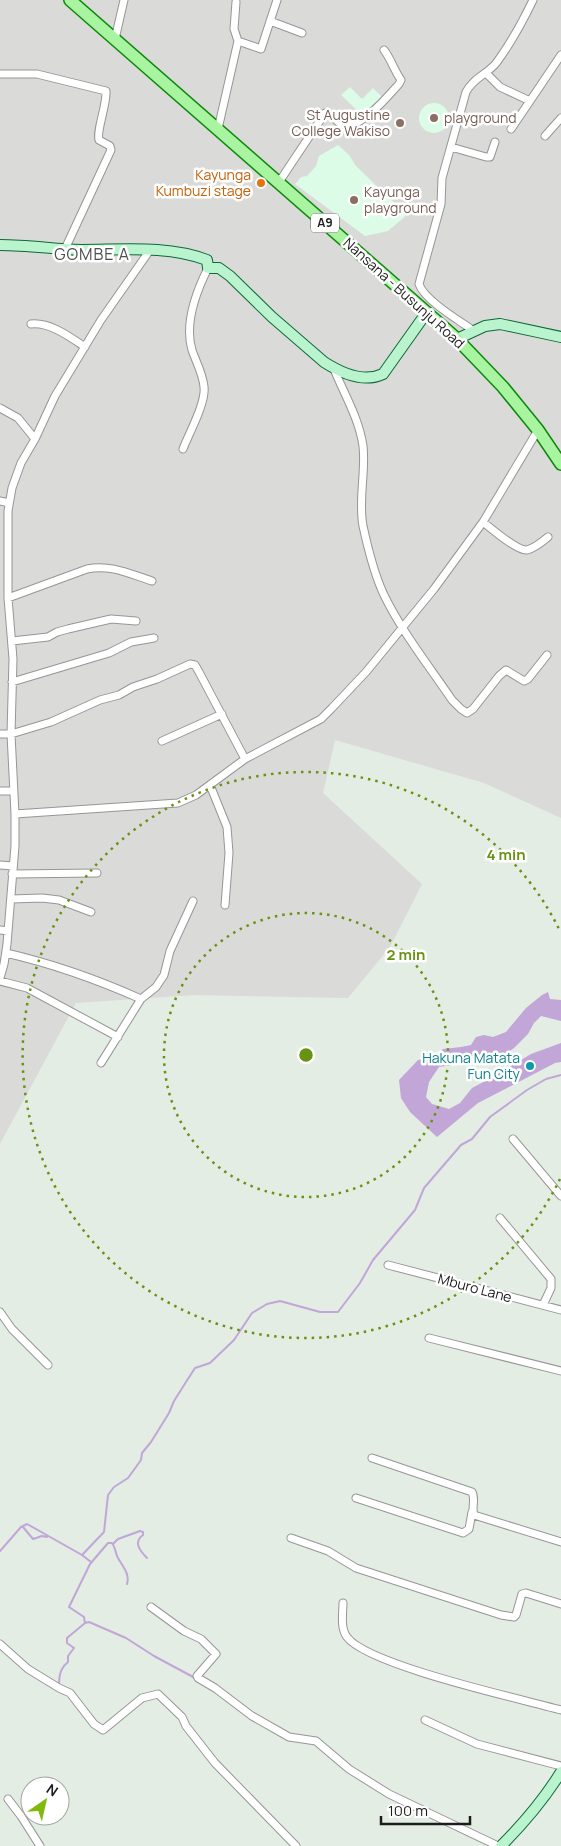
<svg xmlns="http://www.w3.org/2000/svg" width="561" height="1846" viewBox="0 0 561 1846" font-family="Manrope,sans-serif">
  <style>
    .residential { fill: #dadad9 }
    .education { fill: #dcfce7 }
    .water { fill: #c1a6d7 }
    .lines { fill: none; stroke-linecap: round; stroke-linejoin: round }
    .stream { stroke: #c1a6d7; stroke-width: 2 }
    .street-casing { stroke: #969696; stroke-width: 9 }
    .secondary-casing { stroke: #0d6a35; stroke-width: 12 }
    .primary-casing { stroke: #0c890b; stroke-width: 14 }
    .street { stroke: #fff; stroke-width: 7 }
    .secondary { stroke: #b9f4cf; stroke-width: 10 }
    .primary { stroke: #a9f4a0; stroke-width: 11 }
    .ring { fill: none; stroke: #689212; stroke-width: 2.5; stroke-dasharray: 2.5 5 }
    .education-dot { fill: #8d6e63; stroke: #fff; stroke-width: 2 }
    .food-dot { fill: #e8710a; stroke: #fff; stroke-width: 2 }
    .culture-dot { fill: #0f9aa8; stroke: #fff; stroke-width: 2 }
    .labels { text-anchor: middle; stroke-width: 5; stroke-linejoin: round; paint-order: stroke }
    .shield { fill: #fff; stroke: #606060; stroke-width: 1 }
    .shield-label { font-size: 12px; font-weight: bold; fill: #1c1c1c }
    .education-label { font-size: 14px; fill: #785e54; stroke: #fff; text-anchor: start }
    .food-label { font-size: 14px; fill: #c56008; stroke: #fff; text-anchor: end }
    .street-label { font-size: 14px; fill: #1c1c1c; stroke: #fff }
    .culture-label { font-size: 14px; fill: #0d838f; stroke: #fff; text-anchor: end }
    .quarter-label { font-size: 16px; letter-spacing: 1px; fill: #4f4f4f; stroke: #fff }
    .centre { fill: #689212; stroke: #fff; stroke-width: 2.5 }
    .ring-label { font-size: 15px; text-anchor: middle; font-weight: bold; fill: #689212; stroke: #fff; stroke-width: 5; stroke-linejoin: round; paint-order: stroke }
  </style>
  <rect width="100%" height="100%" fill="#e3ede3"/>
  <!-- residential -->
  <path class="residential" d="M0,0H561V818L484,783L335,740L323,793L422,884L390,947L348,998L194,995L76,1003L0,1144Z"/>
  <!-- education -->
  <path class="education" d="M350,87L362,99L373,88L383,98L364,117L341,95Z
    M419 118a15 15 0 1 1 30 0a15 15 0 1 1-30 0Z
    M338,145L349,155L356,166L407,215L388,231L365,236L295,184L301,177L307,176L316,166L319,156Z"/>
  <!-- water -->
  <path class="water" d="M548,992L550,999L561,1000V1021L541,1016L534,1023L528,1034L514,1048L504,1055L472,1058L459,1064L439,1067L429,1082L426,1097L432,1104L449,1109L460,1103L472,1088L491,1078L531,1054L561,1043V1062L555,1063L478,1103L437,1137L410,1112L401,1098L399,1080L418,1060L436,1056L443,1049L461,1047L471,1045L476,1037L484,1035L493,1037L506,1032L526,1008L542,995Z"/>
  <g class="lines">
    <!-- stream -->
    <path class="stream" d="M21,1527L27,1524L82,1555L91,1562
      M113,1544L118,1539L140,1531L143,1532V1535C133,1542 140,1551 147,1558
      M0,1551L21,1527H23L33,1539L42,1536L47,1537
      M82,1555L104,1532L108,1495L114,1487L128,1478L136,1467L141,1460L142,1453L151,1442L169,1413L174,1401L186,1382L195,1368L210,1363L234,1340L252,1313L267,1304L280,1301L320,1312H338L360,1283L373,1260L415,1210L424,1188L461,1145L472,1139L490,1117L527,1090L546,1079L561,1075
      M127,1584C130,1574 123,1567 118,1558C115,1553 116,1548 112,1543H108L90,1564L69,1607L84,1617L85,1623L89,1622L126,1638L154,1656L195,1678
      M59,1683C59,1675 61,1667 68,1662V1656L74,1648L67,1643V1638L85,1623"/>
    <!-- street casing -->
    <g class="street-casing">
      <path id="street" d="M236,2L234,29L238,41
        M270,21L302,33
        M115,39L124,0
        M486,73L500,87L530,101L561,55
        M0,74H37L106,91C107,105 96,131 99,140L110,146L111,150L65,249
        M218,129L238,41L261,49L277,0
        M511,129L530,101
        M545,136L561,118
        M451,147L486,157H490L495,142
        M279,182L325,113C333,114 336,123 344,125C361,129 389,95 399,84L401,80C394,70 391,59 384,50
        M31,324C50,322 70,337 85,347
        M474,331C460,321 424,300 419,284L441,204L442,178L466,92C473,78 488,74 497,62C510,44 523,21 533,0
        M334,369C344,394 359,418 363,446C366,472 358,499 363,526C368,549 374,574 384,595C402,632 429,666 452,700L461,709L467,713L473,709L499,676L506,670L524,681L528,679L547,655
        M0,408L18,418L35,439
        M183,449C189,433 206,403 204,387C203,374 196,362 192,350C184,323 196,292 208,268
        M0,501L9,503
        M483,522C492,529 517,551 527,550C535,548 542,542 548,537
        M8,598L87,569C110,564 130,574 152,581
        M12,641L48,637L57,632L68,629L111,619L136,621
        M12,682L109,653L131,642L154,638
        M0,734H11L51,722L100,700L119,695L133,687L157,679L190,664L195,665L199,672L245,759
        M162,741L222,714
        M210,785L227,827L229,853L225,905
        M0,791H13
        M15,814L178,803L196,795L245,759L321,719L332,708L366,672L434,589L483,522L538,430
        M0,865L13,866
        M12,874L97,873
        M11,899L42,898L59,900L91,912
        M0,930L8,931
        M6,953C54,964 96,979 141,999
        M0,978L4,964L7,944L15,846V814L11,734L13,659L8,598V511L12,488L21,463L35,439L55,396L101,320L150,250
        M0,981L27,988L118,1037
        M101,1063L141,999L156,987L164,975L170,951L193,901
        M513,1139L561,1196
        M500,1218L551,1279V1288L543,1305
        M388,1265L561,1310
        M0,1312L12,1329L48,1365
        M429,1338L561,1371
        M372,1458L472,1492C476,1499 471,1508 474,1515L561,1542
        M356,1498L463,1533L469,1529L472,1512
        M291,1538L328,1551L356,1568L501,1615L514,1617L516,1615L522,1594L526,1593L561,1604
        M343,1603C343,1613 340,1628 347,1637C367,1665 521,1699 561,1710
        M151,1607L184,1631L201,1639L216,1654L197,1676L198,1678L215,1688L252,1716L289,1737L316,1741L349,1769L389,1794L498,1846
        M0,1644L28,1669L59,1688L70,1693L94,1724L103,1730L142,1698L158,1694L182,1717L186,1726L215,1763L296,1846
        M425,1720L477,1744L561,1766
        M8,1799L21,1816L40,1846"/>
    </g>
    <!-- secondary casing -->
    <g class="secondary-casing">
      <path id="secondary" d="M0,245C27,245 54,249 81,250C122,250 168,245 207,260L208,268H219L230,276L272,317L324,362C341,373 364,383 383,374L427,312
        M457,339L485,326L500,324L561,337
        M501,1846C525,1822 543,1801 561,1772"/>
    </g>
    <!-- primary casing -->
    <g class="primary-casing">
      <path id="primary" d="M70,0L457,339L503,387L538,430L561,464"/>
    </g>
    <!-- street -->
    <use href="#street" class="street"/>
    <!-- secondary -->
    <use href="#secondary" class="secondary"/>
    <!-- primary -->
    <use href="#primary" class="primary"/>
  </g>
  <!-- distance rings -->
  <g class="ring">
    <circle cx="306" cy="1055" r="142"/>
    <path d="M560 1179A283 283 0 1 1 560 931"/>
  </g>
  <!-- markers -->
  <g class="education-dot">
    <circle cx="434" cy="118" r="5"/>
    <circle cx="400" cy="123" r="5"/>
    <circle cx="354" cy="200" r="5"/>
  </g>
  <circle class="food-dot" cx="261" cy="183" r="5"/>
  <circle class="culture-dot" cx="530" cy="1066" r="5"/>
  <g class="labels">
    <!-- shield labels -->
    <rect class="shield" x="311" y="213.5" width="28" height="19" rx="4"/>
    <g class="shield-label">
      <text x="325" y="227">A9</text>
    </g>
    <!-- education labels -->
    <g class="education-label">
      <text x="390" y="120" text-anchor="end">St Augustine<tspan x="390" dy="16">College Wakiso</tspan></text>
      <text x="444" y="123">playground</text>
      <text x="364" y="197">Kayunga<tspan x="364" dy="16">playground</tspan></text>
    </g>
    <!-- food labels -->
    <g class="food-label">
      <text x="251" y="180">Kayunga<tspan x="251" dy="16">Kumbuzi stage</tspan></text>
    </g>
    <!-- street labels -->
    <g class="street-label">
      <text transform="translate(404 293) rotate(42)" y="5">Nansana - Busunju Road</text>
      <text transform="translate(475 1288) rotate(15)" y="5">Mburo Lane</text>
    </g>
    <!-- culture labels -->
    <g class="culture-label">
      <text x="520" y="1063">Hakuna Matata<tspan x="520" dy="16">Fun City</tspan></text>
    </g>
    <!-- quarter labels -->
    <g class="quarter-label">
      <text x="92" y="260">GOMBE A</text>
    </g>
  </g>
  <circle cx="306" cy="1055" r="8" class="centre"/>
  <g class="ring-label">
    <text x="506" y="860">4 min</text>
    <text x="406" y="960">2 min</text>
  </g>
  <!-- north arrow -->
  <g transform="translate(45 1801) rotate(34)"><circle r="24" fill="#ffffff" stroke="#a4a4a4"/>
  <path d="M0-4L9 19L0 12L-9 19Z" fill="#82b90f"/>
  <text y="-8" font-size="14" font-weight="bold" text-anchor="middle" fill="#1c1c1c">N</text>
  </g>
  <!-- scale -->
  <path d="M381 1816v8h89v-8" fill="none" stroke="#1c1c1c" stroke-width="2.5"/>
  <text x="388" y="1816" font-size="15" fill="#1c1c1c" stroke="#ffffff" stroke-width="4" paint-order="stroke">100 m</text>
</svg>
